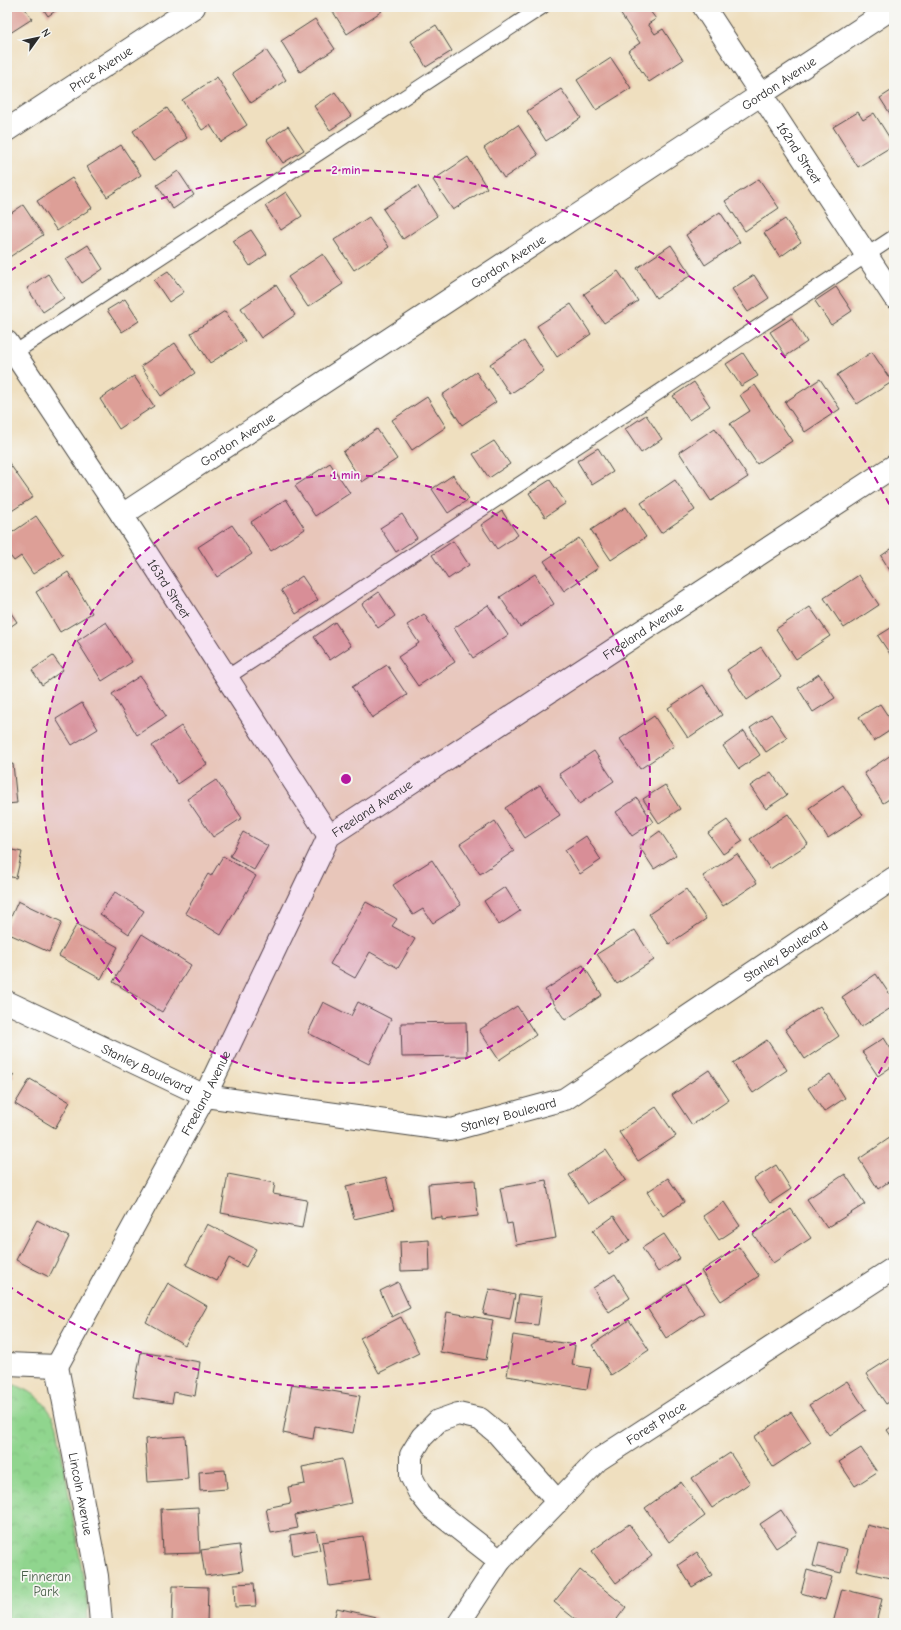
<svg xmlns="http://www.w3.org/2000/svg" width="901" height="1630" viewBox="0 0 901 1630" font-family="'Comic Neue',sans-serif">
  <style>
    .park { fill: url(#park-crowns); stroke: #5e805c }
    .building { fill: #dd9f97 }
    .lines { fill: none; stroke-linecap: round; stroke-linejoin: round }
    .service-casing { stroke: #484641; stroke-width: 16 }
    .minor-casing { stroke: #484641; stroke-width: 24 }
    .service { stroke: #fff; stroke-width: 14 }
    .minor { stroke: #fff; stroke-width: 22 }
    .ring { fill: none; stroke: #b5179e; stroke-width: 2; stroke-dasharray: 7 5 }
    .labels { text-anchor: middle; stroke-width: 3.5; stroke-linejoin: round; paint-order: stroke }
    .street-label { font-size: 13px; fill: #2b2b2b; stroke: #f6f6f2 }
    .park-label { font-size: 13px; fill: #495e49; stroke: #f6f6f2 }
    .centre { fill: #b5179e; stroke: #f6f6f2; stroke-width: 2 }
    .ring-label { font-size: 12px; text-anchor: middle; font-weight: bold; fill: #b5179e; stroke: #f6f6f2; stroke-width: 3.5; stroke-linejoin: round; paint-order: stroke }
  </style>
  <defs>
    <pattern id="park-crowns" width="20" height="18" patternUnits="userSpaceOnUse"><rect width="20" height="18" fill="#90d58e"/><path d="M2 6a3 3 0 1 1 6 0M12 15a3 3 0 1 1 6 0" fill="none" stroke="#7cb77b"/></pattern>
  </defs>
  <rect width="100%" height="100%" fill="#f6f6f2"/>
  <filter id="ink" filterUnits="userSpaceOnUse"><feTurbulence type="fractalNoise" baseFrequency=".025" numOctaves="2"/><feDisplacementMap in="SourceGraphic" scale="8" xChannelSelector="R" yChannelSelector="G"/><feConvolveMatrix kernelMatrix="1 2 1 2 8 2 1 2 1" color-interpolation-filters="sRGB"/></filter>
  <filter id="wash" filterUnits="userSpaceOnUse"><feTurbulence type="fractalNoise" baseFrequency=".012" numOctaves="4" result="noise"/><feDisplacementMap in="SourceGraphic" scale="16" xChannelSelector="R" yChannelSelector="G"/><feGaussianBlur stdDeviation="0.9" result="paint"/><feColorMatrix in="noise" values="0 0 0 0 0 0 0 0 0 0 0 0 0 0 0 0 0 1.4 0 .05"/><feComposite in="paint" operator="in"/></filter>
  <g filter="url(#wash)">
    <rect width="100%" height="100%" fill="#efdfbf"/>
    <!-- park -->
    <path class="park" d="M7,1383C33,1389 47,1402 57,1426L87,1599L88,1623H7Z"/>
    <g id="blocks">
      <!-- building -->
      <path class="building" d="M7,7H24L32,19L7,35Z
        M42,7H61L48,16Z
        M330,7H379L382,11L347,34Z
        M629,7H647L656,19L648,24L655,34L663,29L683,60L649,82L628,51L640,43L620,13Z
        M315,19L335,49L300,72L281,41Z
        M436,25L452,51L426,67L411,41Z
        M266,50L286,80L251,103L232,73Z
        M611,58L631,88L596,110L577,80Z
        M217,77L247,125L221,142L210,125L202,130L182,100Z
        M561,89L581,118L546,141L527,111Z
        M894,89V120L880,98Z
        M335,92L351,116L330,130L314,106Z
        M167,108L187,138L153,161L133,131Z
        M858,112L863,120L874,113L894,145L858,167L833,127Z
        M518,125L538,155L504,178L484,148Z
        M288,126L304,150L283,163L267,140Z
        M121,145L141,175L107,197L87,167Z
        M468,157L487,188L453,210L433,180Z
        M178,171L194,195L173,209L157,185Z
        M72,178L92,208L57,231L37,201Z
        M759,179L779,208L745,231L725,201Z
        M418,186L437,216L403,239L383,209Z
        M286,192L302,216L281,230L265,206Z
        M23,205L43,235L8,258L7,216Z
        M720,212L740,242L705,265L686,235Z
        M369,217L389,247L354,270L334,240Z
        M785,219L801,242L780,257L764,233Z
        M251,230L267,254L250,266L233,241Z
        M88,245L103,269L82,283L66,259Z
        M671,245L691,275L656,298L637,268Z
        M323,254L343,284L308,307L288,277Z
        M168,271L184,292L169,302L154,280Z
        M618,271L638,301L604,323L584,294Z
        M48,274L64,298L43,312L27,288Z
        M754,275L769,298L748,312L732,289Z
        M276,285L295,315L261,338L241,308Z
        M836,287L852,311L831,325L815,301Z
        M125,299L139,321L122,332L107,310Z
        M571,304L591,334L557,357L537,326Z
        M225,311L245,341L210,363L191,333Z
        M792,318L807,342L786,356L770,332Z
        M524,341L544,371L510,394L490,364Z
        M175,343L195,373L161,396L141,366Z
        M872,352L892,382L857,404L837,375Z
        M743,353L758,376L741,386L726,364Z
        M476,372L496,402L462,425L442,395Z
        M134,376L154,406L119,429L100,399Z
        M820,379L840,409L805,432L785,402Z
        M694,382L710,406L689,420L673,396Z
        M755,385L792,441L757,464L730,424L750,411L740,395Z
        M427,397L446,427L412,450L392,420Z
        M646,415L662,439L641,453L625,429Z
        M715,428L748,477L711,501L679,452Z
        M377,429L397,459L362,482L343,452Z
        M494,441L510,464L489,478L473,454Z
        M598,448L613,472L592,485L577,461Z
        M7,460L33,497L7,514Z
        M330,463L350,493L315,516L295,486Z
        M453,475L469,499L448,513L432,489Z
        M550,480L566,503L545,517L529,493Z
        M675,480L695,510L661,533L641,503Z
        M286,499L305,529L271,551L251,522Z
        M626,507L646,537L611,560L591,530Z
        M502,511L518,535L497,549L481,525Z
        M402,514L417,538L396,552L380,528Z
        M36,516L63,555L33,574L21,556L14,561L7,552V536Z
        M232,525L252,554L217,577L198,547Z
        M579,538L598,568L564,591L544,561Z
        M453,541L469,565L448,579L432,555Z
        M894,547V577L881,556Z
        M68,572L92,613L60,632L36,592Z
        M535,574L554,604L520,627L500,597Z
        M859,575L879,605L844,628L824,598Z
        M302,576L318,600L296,614L281,590Z
        M379,592L395,616L378,628L362,604Z
        M488,605L508,635L473,658L454,628Z
        M7,607L17,622L7,629Z
        M810,607L830,636L796,659L776,629Z
        M424,614L455,662L418,686L398,657L419,643L407,625Z
        M106,622L132,662L102,681L77,641Z
        M335,622L351,646L330,660L314,637Z
        M894,626V660L878,636Z
        M761,647L781,677L747,700L727,670Z
        M53,656L63,670L42,685L32,670Z
        M387,665L407,695L372,718L352,687Z
        M819,674L835,698L813,712L798,688Z
        M140,676L166,716L137,735L112,694Z
        M703,685L722,715L688,738L668,708Z
        M82,703L98,729L72,745L56,719Z
        M880,704L894,725V728L874,741L859,717Z
        M771,714L787,738L766,752L750,728Z
        M654,716L674,746L640,769L620,739Z
        M181,726L207,764L178,784L152,746Z
        M744,731L760,755L739,769L723,746Z
        M594,751L614,781L579,804L559,774Z
        M894,753V796L883,803L864,773Z
        M13,764L17,803L7,804V765Z
        M771,772L787,795L766,809L750,786Z
        M216,780L242,818L213,837L187,799Z
        M540,785L560,815L525,838L505,808Z
        M665,785L680,809L659,823L643,799Z
        M843,785L863,815L828,838L809,808Z
        M637,798L653,822L632,836L616,812Z
        M788,814L808,844L770,869L750,839Z
        M727,820L743,841L723,854L708,833Z
        M495,821L514,851L480,874L460,844Z
        M660,831L676,855L654,869L639,846Z
        M243,832L268,846L254,870L230,856Z
        M586,836L601,860L580,874L565,850Z
        M7,849L22,852L16,878L7,876Z
        M737,854L757,883L723,906L703,876Z
        M223,856L256,876L221,935L185,913L208,874L211,876Z
        M432,860L461,905L433,923L423,909L413,915L393,885Z
        M505,887L520,911L499,925L484,901Z
        M686,889L706,919L669,944L649,914Z
        M115,892L144,911L129,934L100,914Z
        M18,901L62,922L49,952L7,933V926Z
        M366,902L397,919L392,926L415,939L398,968L370,952L355,978L330,964Z
        M77,924L118,947L101,979L59,956Z
        M635,930L654,960L617,984L597,954Z
        M142,934L191,965L162,1012L113,982Z
        M583,965L602,995L565,1020L545,990Z
        M876,974L894,1001V1006L861,1027L842,997Z
        M323,1002L351,1016L358,1002L391,1019L369,1064L308,1033Z
        M517,1006L536,1035L499,1060L479,1030Z
        M820,1006L839,1036L805,1059L785,1029Z
        M466,1022L467,1056L402,1057L401,1023Z
        M884,1038L894,1054V1065L878,1076L862,1052Z
        M767,1040L787,1070L753,1093L733,1063Z
        M7,1070L14,1075L7,1084Z
        M709,1070L729,1100L692,1125L672,1095Z
        M830,1074L845,1098L824,1112L808,1088Z
        M30,1079L70,1102L55,1128L15,1104Z
        M656,1107L676,1136L638,1161L619,1132Z
        M894,1135V1178L878,1189L859,1159Z
        M606,1150L626,1180L588,1204L569,1175Z
        M776,1165L791,1189L770,1203L754,1179Z
        M228,1174L275,1183L273,1194L307,1200L302,1228L221,1213Z
        M845,1174L865,1204L827,1228L807,1199Z
        M386,1177L394,1210L354,1219L346,1186Z
        M668,1178L684,1202L663,1216L647,1192Z
        M475,1180L478,1216L442,1220V1217L431,1218L428,1184Z
        M546,1180L556,1238L516,1245L512,1223L507,1224L500,1188Z
        M724,1202L740,1226L719,1240L703,1216Z
        M791,1209L811,1238L773,1263L753,1234Z
        M614,1216L630,1240L609,1254L593,1231Z
        M37,1220L69,1237L49,1277L16,1260Z
        M207,1224L256,1249L246,1267L229,1258L217,1281L186,1265Z
        M664,1234L680,1258L658,1272L642,1248Z
        M429,1240L430,1270L401,1271L400,1242Z
        M739,1247L759,1276L721,1301L701,1271Z
        M615,1274L630,1298L609,1312L593,1288Z
        M398,1282L410,1308L392,1317L380,1291Z
        M168,1283L207,1306L185,1345L146,1322Z
        M684,1283L704,1313L666,1338L647,1308Z
        M489,1289L515,1295L510,1319L483,1314Z
        M519,1294L542,1297L538,1325L515,1323Z
        M447,1312L493,1320L486,1360L440,1352Z
        M401,1317L419,1353L379,1373L360,1338Z
        M629,1320L649,1350L611,1375L592,1345Z
        M513,1335L575,1345L572,1365L591,1368L587,1389L507,1376Z
        M141,1352L200,1362L195,1396L174,1392L172,1403L133,1397Z
        M894,1356V1399L886,1404L866,1374Z
        M847,1381L866,1410L829,1435L809,1405Z
        M292,1384L360,1396L353,1433L315,1426L313,1439L283,1433Z
        M791,1412L811,1442L773,1467L754,1437Z
        M894,1425V1440L887,1430Z
        M185,1436L188,1479L148,1482L145,1439Z
        M861,1448L877,1472L855,1486L839,1462Z
        M730,1453L750,1483L712,1508L692,1478Z
        M342,1459L351,1503L295,1515L298,1528L271,1533L266,1508L291,1503L288,1487L305,1484L302,1467Z
        M225,1470L227,1489L200,1491L199,1472Z
        M681,1482L705,1516L669,1542L645,1508Z
        M198,1507L200,1553L163,1554L161,1509Z
        M781,1510L797,1534L776,1548L760,1524Z
        M629,1524L652,1556L616,1583L592,1551Z
        M867,1525L894,1532V1579L856,1570Z
        M316,1531L320,1550L293,1555L290,1535Z
        M363,1536L370,1580L329,1586L322,1542Z
        M819,1542L847,1549L841,1573L813,1566Z
        M239,1545L243,1571L205,1576L201,1550Z
        M697,1552L712,1575L692,1587L678,1565Z
        M580,1570L626,1607L614,1623H580L554,1602Z
        M807,1570L832,1577L825,1600L801,1593Z
        M254,1583L256,1606L235,1607L234,1584Z
        M173,1586L208,1587L207,1623H172Z
        M842,1589L882,1599L876,1623H833Z
        M337,1608L376,1617L375,1623H333Z"/>
    </g>
  </g>
  <g filter="url(#ink)">
    <use href="#blocks" fill-opacity="0" stroke="#484641" stroke-width="1"/>
    <g class="lines">
      <!-- service casing -->
      <g class="service-casing">
        <path id="service" d="M14,353L542,7
          M226,678L894,237"/>
      </g>
      <!-- minor casing -->
      <g class="minor-casing">
        <g id="minor">
          <path id="s1" d="M704,7L894,297"/>
          <path id="s2" d="M7,130L194,7"/>
          <path id="s3" d="M7,342L122,515L329,836"/>
          <path id="s4" d="M122,515L894,7"/>
          <path id="s5" d="M7,1002L205,1096L451,1130L565,1099L894,878"/>
          <path d="M7,1364L57,1366"/>
          <path id="s6" d="M57,1366L205,1096L329,836L894,466"/>
          <path id="s7" d="M57,1366L97,1576L101,1623"/>
          <path d="M500,1561L431,1507L419,1492L411,1476V1455L422,1437L438,1421L458,1414L480,1419L497,1433L558,1502"/>
          <path id="s8" d="M459,1623L500,1561L598,1460L894,1268"/>
        </g>
      </g>
      <!-- service -->
      <use href="#service" class="service"/>
      <!-- minor -->
      <use href="#minor" class="minor"/>
    </g>
  </g>
  <!-- distance rings -->
  <circle cx="346" cy="779" r="304" fill="#b5179e" fill-opacity=".12"/>
  <g class="ring">
    <circle cx="346" cy="779" r="304"/>
    <path d="M893 1046A609 609 0 0 1 10 1287M10 271A609 609 0 0 1 893 512"/>
  </g>
  <g class="labels">
    <!-- street labels -->
    <g class="street-label">
      <text dy="5" stroke="none"><textPath href="#s2" startOffset="112">Price Avenue</textPath></text>
      <text dy="5" stroke="none"><textPath href="#s4" startOffset="786">Gordon Avenue</textPath></text>
      <text dy="5" stroke="none"><textPath href="#s1" startOffset="174">162nd Street</textPath></text>
      <text dy="5" stroke="none"><textPath href="#s4" startOffset="462">Gordon Avenue</textPath></text>
      <text dy="5" stroke="none"><textPath href="#s4" startOffset="138">Gordon Avenue</textPath></text>
      <text dy="5" stroke="none"><textPath href="#s3" startOffset="295">163rd Street</textPath></text>
      <text dy="5" stroke="none"><textPath href="#s6" startOffset="971">Freeland Avenue</textPath></text>
      <text dy="5" stroke="none"><textPath href="#s6" startOffset="647">Freeland Avenue</textPath></text>
      <text dy="5" stroke="none"><textPath href="#s5" startOffset="851">Stanley Boulevard</textPath></text>
      <text dy="5" stroke="none"><textPath href="#s5" startOffset="155">Stanley Boulevard</textPath></text>
      <text dy="5" stroke="none"><textPath href="#s6" startOffset="311">Freeland Avenue</textPath></text>
      <text dy="5" stroke="none"><textPath href="#s5" startOffset="527">Stanley Boulevard</textPath></text>
      <text dy="5" stroke="none"><textPath href="#s8" startOffset="284">Forest Place</textPath></text>
      <text dy="5" stroke="none"><textPath href="#s7" startOffset="130">Lincoln Avenue</textPath></text>
    </g>
    <!-- park labels -->
    <g class="park-label">
      <text x="46" y="1581">Finneran<tspan x="46" dy="15">Park</tspan></text>
    </g>
  </g>
  <circle cx="346" cy="779" r="6" class="centre"/>
  <g class="ring-label">
    <text x="346" y="174">2 min</text>
    <text x="346" y="479">1 min</text>
  </g>
  <!-- margin -->
  <rect width="901" height="1630" fill="none" stroke="#f6f6f2" stroke-width="24"/>
  <!-- north arrow -->
  <g transform="translate(38 38) rotate(57)" stroke="#f6f6f2" stroke-width="3" paint-order="stroke">
  <path d="M0-3L7 15L0 10L-7 15Z" fill="#2b2b2b"/>
  <text y="-6" font-size="11" font-weight="bold" text-anchor="middle" fill="#2b2b2b">N</text>
  </g>
</svg>
